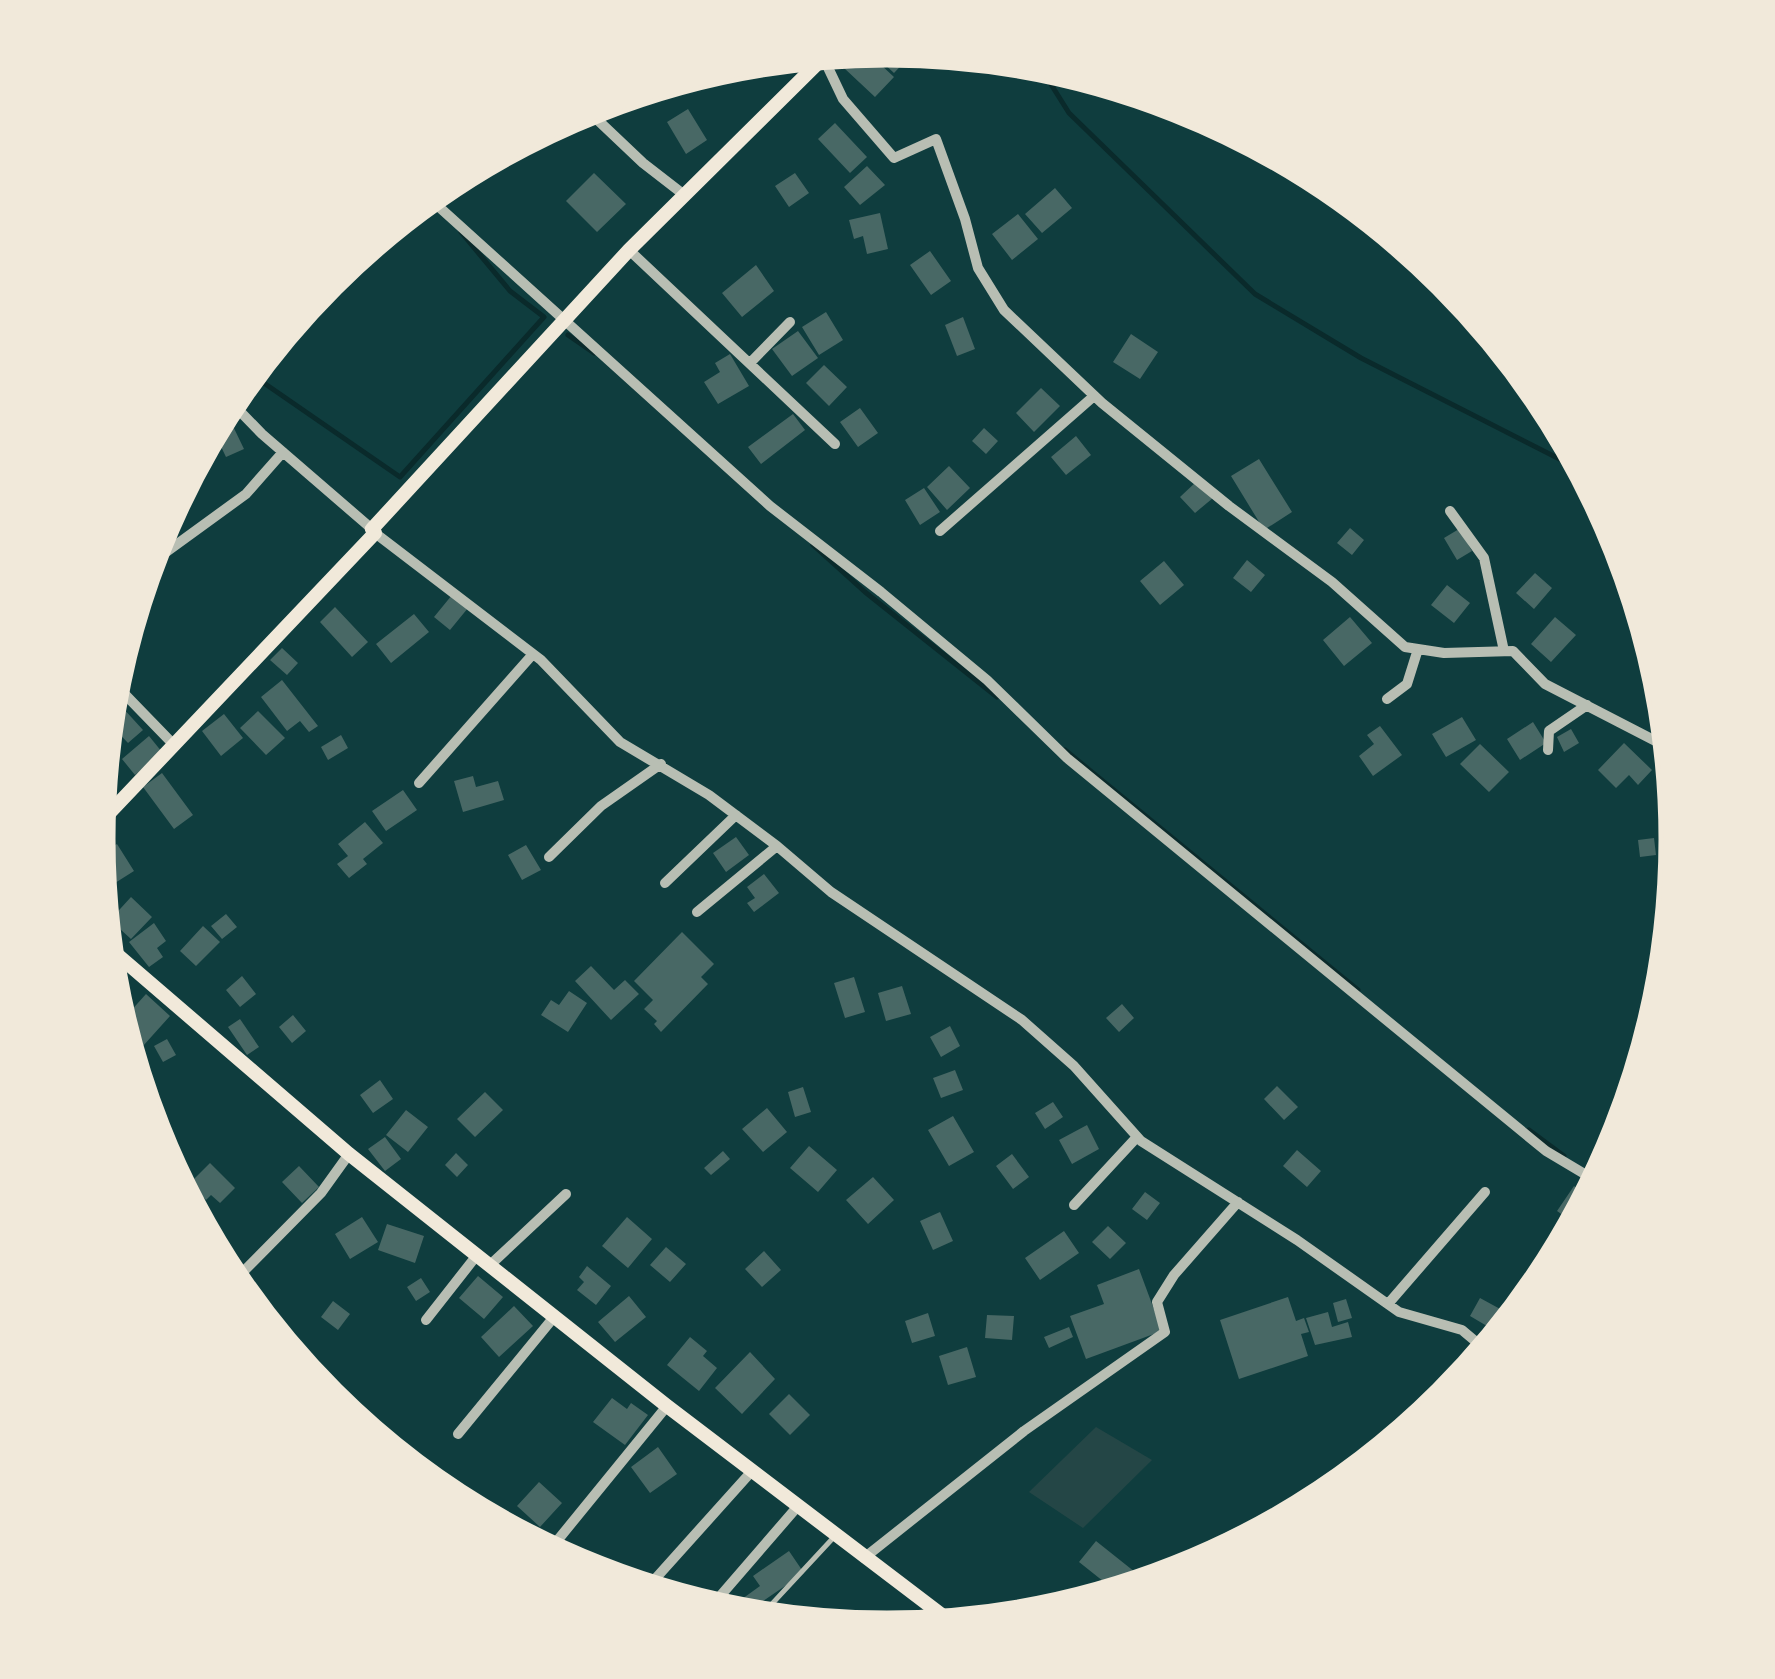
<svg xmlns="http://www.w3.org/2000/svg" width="1775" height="1679" viewBox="0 0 1775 1679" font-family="Ubuntu,sans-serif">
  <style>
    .green { fill: #244646 }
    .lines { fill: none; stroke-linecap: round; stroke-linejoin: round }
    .stream { stroke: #0a2a2b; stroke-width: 5 }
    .building { fill: #486865 }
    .service { stroke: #b8beb3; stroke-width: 5 }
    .minor { stroke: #b8beb3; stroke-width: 10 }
    .secondary { stroke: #f1e9da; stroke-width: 14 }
    .rim { fill: none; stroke: #f1e9da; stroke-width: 5 }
  </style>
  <rect width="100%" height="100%" fill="#0f3d3e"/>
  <!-- green -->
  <path class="green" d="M1096,1427L1152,1460L1083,1528L1029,1492Z"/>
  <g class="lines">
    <!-- stream -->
    <path class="stream" d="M1037,62L1069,113L1255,294L1361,358L1585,472
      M568,335L594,353
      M253,371L261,381L400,477L544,317L510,291L461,232
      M813,545L865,592L997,697
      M1065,750L1358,990
      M1529,1130L1564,1156"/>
  </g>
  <!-- building -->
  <path class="building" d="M888,48L916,50L894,73L868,49Z
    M861,50H865L894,77L875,97L844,68Z
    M688,109L707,140L686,154L667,122Z
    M835,123L867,157L850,173L818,139Z
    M867,166L885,185L860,205L844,187Z
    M594,173L626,204L597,232L566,201Z
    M795,173L809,193L789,207L775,186Z
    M1055,188L1072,208L1042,233L1025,214Z
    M880,213L888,249L867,254L863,236L854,239L849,220Z
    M1018,214L1038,239L1012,260L992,234Z
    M930,251L951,281L931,295L910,265Z
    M756,265L774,291L742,317L722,293Z
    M826,312L843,340L819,355L802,327Z
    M963,317L975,349L957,356L945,325Z
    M798,331L818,358L792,376L772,349Z
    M1131,334L1158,352L1140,379L1113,362Z
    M730,354L749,386L718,404L704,382L720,372L715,363Z
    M824,365L847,387L829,406L806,383Z
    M1041,388L1060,406L1034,432L1016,413Z
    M860,408L878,433L858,447L840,422Z
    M793,414L805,430L761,464L748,447Z
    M230,420L244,449L226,457L213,430Z
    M984,428L998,441L986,454L972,441Z
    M1076,436L1091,455L1066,475L1051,457Z
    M1259,459L1292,512L1264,530L1231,476Z
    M949,466L970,488L947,510L927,487Z
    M1197,481L1213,498L1195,513L1180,497Z
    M924,488L940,512L920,525L905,500Z
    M1350,528L1364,540L1352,555L1337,543Z
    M1459,529L1472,551L1457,560L1444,538Z
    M1247,560L1265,575L1251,592L1233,578Z
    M1164,561L1184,585L1160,605L1140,581Z
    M1535,573L1552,588L1534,609L1516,593Z
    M1447,585L1470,603L1454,623L1431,605Z
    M452,595L468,608L450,630L434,617Z
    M335,607L368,642L352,657L320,622Z
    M414,614L429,632L391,663L376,644Z
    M1350,617L1372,643L1344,666L1323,640Z
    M1555,617L1576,635L1551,662L1531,644Z
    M282,648L298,663L287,675L270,660Z
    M282,680L318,726L309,732L300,721L287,731L261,697Z
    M122,707L143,730L128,743L107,721Z
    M258,711L285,738L266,755L240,728Z
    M224,714L243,738L221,756L202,731Z
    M1462,717L1476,740L1446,757L1432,734Z
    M1533,722L1546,743L1520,760L1507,739Z
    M1380,726L1402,755L1373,776L1359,756L1374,744L1367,735Z
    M1571,729L1579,743L1564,752L1557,737Z
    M341,735L348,748L328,760L321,747Z
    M149,736L162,752L135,775L122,759Z
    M1624,743L1652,770L1638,785L1629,775L1616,788L1598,770Z
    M1480,744L1509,772L1489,792L1460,764Z
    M1672,765L1675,797L1673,798L1657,774Z
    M162,773L193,815L174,829L143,787Z
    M473,776L476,787L498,781L504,800L463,812L454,781Z
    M403,790L417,810L386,831L372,811Z
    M365,822L383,843L363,859L367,864L349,878L337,864L348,856L338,844Z
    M736,837L749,855L726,872L713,853Z
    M1654,838L1656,855L1640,857L1638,840Z
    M117,844L134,871L115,883L98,855Z
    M526,845L541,870L522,880L508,855Z
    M764,874L779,893L754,912L747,903L755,898L747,887Z
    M131,897L152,917L131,939L110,920Z
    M226,914L237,927L222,939L211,926Z
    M154,923L166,941L157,948L163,957L149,967L129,942Z
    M203,926L220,942L196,966L180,951Z
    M682,932L714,964L701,977L708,984L661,1032L654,1024L657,1021L644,1009L653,1000L634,981Z
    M591,966L614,990L625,980L639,994L611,1020L575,981Z
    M242,976L256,994L240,1007L226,990Z
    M854,977L865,1012L845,1018L834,983Z
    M902,986L911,1014L886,1021L878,993Z
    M569,991L587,1003L568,1032L541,1015L551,1000L559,1005Z
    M146,994L170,1016L143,1046L120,1023Z
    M1122,1004L1134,1018L1119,1032L1106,1018Z
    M293,1015L306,1031L292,1043L279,1027Z
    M240,1019L259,1047L247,1055L228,1027Z
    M950,1026L960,1046L941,1057L930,1037Z
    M167,1039L176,1055L163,1062L154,1046Z
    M955,1070L963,1090L941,1098L933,1078Z
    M380,1080L393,1099L373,1113L360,1095Z
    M1277,1086L1298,1107L1284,1120L1264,1099Z
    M803,1087L811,1112L795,1117L788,1092Z
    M485,1092L503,1110L475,1137L457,1119Z
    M1053,1102L1063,1117L1045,1129L1035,1113Z
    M767,1108L787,1132L763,1152L742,1129Z
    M406,1110L428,1127L408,1152L386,1135Z
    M953,1116L974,1152L949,1166L928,1130Z
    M1087,1125L1099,1149L1072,1164L1059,1140Z
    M385,1137L401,1159L385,1171L368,1149Z
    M809,1146L837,1170L818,1192L790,1168Z
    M1297,1150L1321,1171L1307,1187L1283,1166Z
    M723,1151L730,1159L711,1175L704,1168Z
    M456,1153L468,1165L457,1177L445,1165Z
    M1012,1154L1029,1177L1013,1189L996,1166Z
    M210,1163L235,1188L220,1203L211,1195L206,1200L190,1183Z
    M299,1166L319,1187L302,1203L282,1182Z
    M873,1177L894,1200L868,1224L846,1200Z
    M1574,1186L1590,1197L1576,1224L1557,1211Z
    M1145,1192L1160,1203L1147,1220L1132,1209Z
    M940,1212L953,1241L933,1250L920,1221Z
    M362,1217L378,1242L350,1259L335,1234Z
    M627,1217L652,1239L628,1268L602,1246Z
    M387,1224L424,1236L415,1263L378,1250Z
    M1108,1226L1126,1243L1110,1259L1092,1242Z
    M1064,1231L1079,1253L1040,1280L1025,1258Z
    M666,1247L686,1264L670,1282L650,1265Z
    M764,1251L781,1270L762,1287L745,1269Z
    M587,1266L611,1286L596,1305L577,1290L584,1282L579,1277Z
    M1139,1269L1162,1331L1086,1359L1070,1316L1104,1304L1097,1285Z
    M478,1276L503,1297L484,1319L459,1298Z
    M421,1278L430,1292L416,1301L407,1287Z
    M629,1296L646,1317L615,1342L598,1322Z
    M1288,1297L1296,1321L1304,1318L1309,1332L1301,1334L1308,1356L1239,1379L1220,1320Z
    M1480,1298L1502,1310L1492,1329L1470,1316Z
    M1346,1299L1352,1318L1338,1322L1333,1303Z
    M333,1301L350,1314L338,1330L321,1317Z
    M514,1306L533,1326L499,1357L481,1337Z
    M1328,1312L1332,1327L1348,1322L1352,1337L1315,1345L1306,1318Z
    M928,1313L935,1336L912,1343L905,1321Z
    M987,1315L1014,1316L1012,1340L985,1338Z
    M1069,1327L1073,1337L1049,1348L1044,1337Z
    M690,1337L707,1351L703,1356L717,1368L699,1391L667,1365Z
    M967,1347L976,1377L948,1385L939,1356Z
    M750,1352L775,1379L742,1414L715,1388Z
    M789,1394L810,1415L790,1435L769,1414Z
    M612,1398L627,1409L631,1403L648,1415L625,1445L593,1422Z
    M658,1447L677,1474L650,1493L631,1467Z
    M539,1482L562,1503L540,1527L517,1506Z
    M1096,1541L1150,1584L1118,1593L1079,1562Z
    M789,1551L804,1573L750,1610L742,1599L760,1586L753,1576Z"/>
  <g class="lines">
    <!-- service -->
    <path class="service" d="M758,1619L834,1537"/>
    <!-- minor -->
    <path class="minor" d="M823,57L843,99L894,158L936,139L965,219L978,268L1004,310L1102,403L1229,506L1332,582L1405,647L1444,653L1513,651L1545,684L1671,749
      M585,108L643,163L683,194
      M428,197L770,506L881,592L987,680L1067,758L1546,1151L1598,1182
      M629,250L835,444
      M750,363L790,322
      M229,400L262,434L372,529
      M1450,511L1484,558L1504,651
      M940,531L1094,396
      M375,533L541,660L620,742L709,795L777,846L831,892L1022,1020L1074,1066L1141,1141L1297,1240L1399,1312L1462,1330L1487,1351
      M147,566L246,494L283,452
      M112,681L175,746
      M1387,699L1407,684L1418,649
      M1548,750L1549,731L1587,705
      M419,783L533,654
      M549,857L601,806L661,764
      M665,883L736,815
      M697,912L777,846
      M1074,1205L1137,1137
      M489,1266L566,1194
      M240,1275L321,1193L349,1154
      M1388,1304L1485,1192
      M426,1320L477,1255
      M458,1434L554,1317
      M548,1552L667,1406
      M864,1558L1024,1431L1165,1332L1157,1302L1174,1275L1238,1202
      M647,1588L752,1471
      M709,1609L798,1506"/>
    <!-- secondary -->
    <path class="secondary" d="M97,826L375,533L372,529L629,250L827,54
      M106,945L349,1154L667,1406L955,1625"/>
  </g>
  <!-- crop -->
  <path d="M0 0H1775V1679H0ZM113 839a774 774 0 1 1 1548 0a774 774 0 1 1-1548 0Z" fill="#f1e9da" fill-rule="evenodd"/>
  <path class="rim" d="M113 839a774 774 0 1 1 1548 0a774 774 0 1 1-1548 0Z"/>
</svg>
